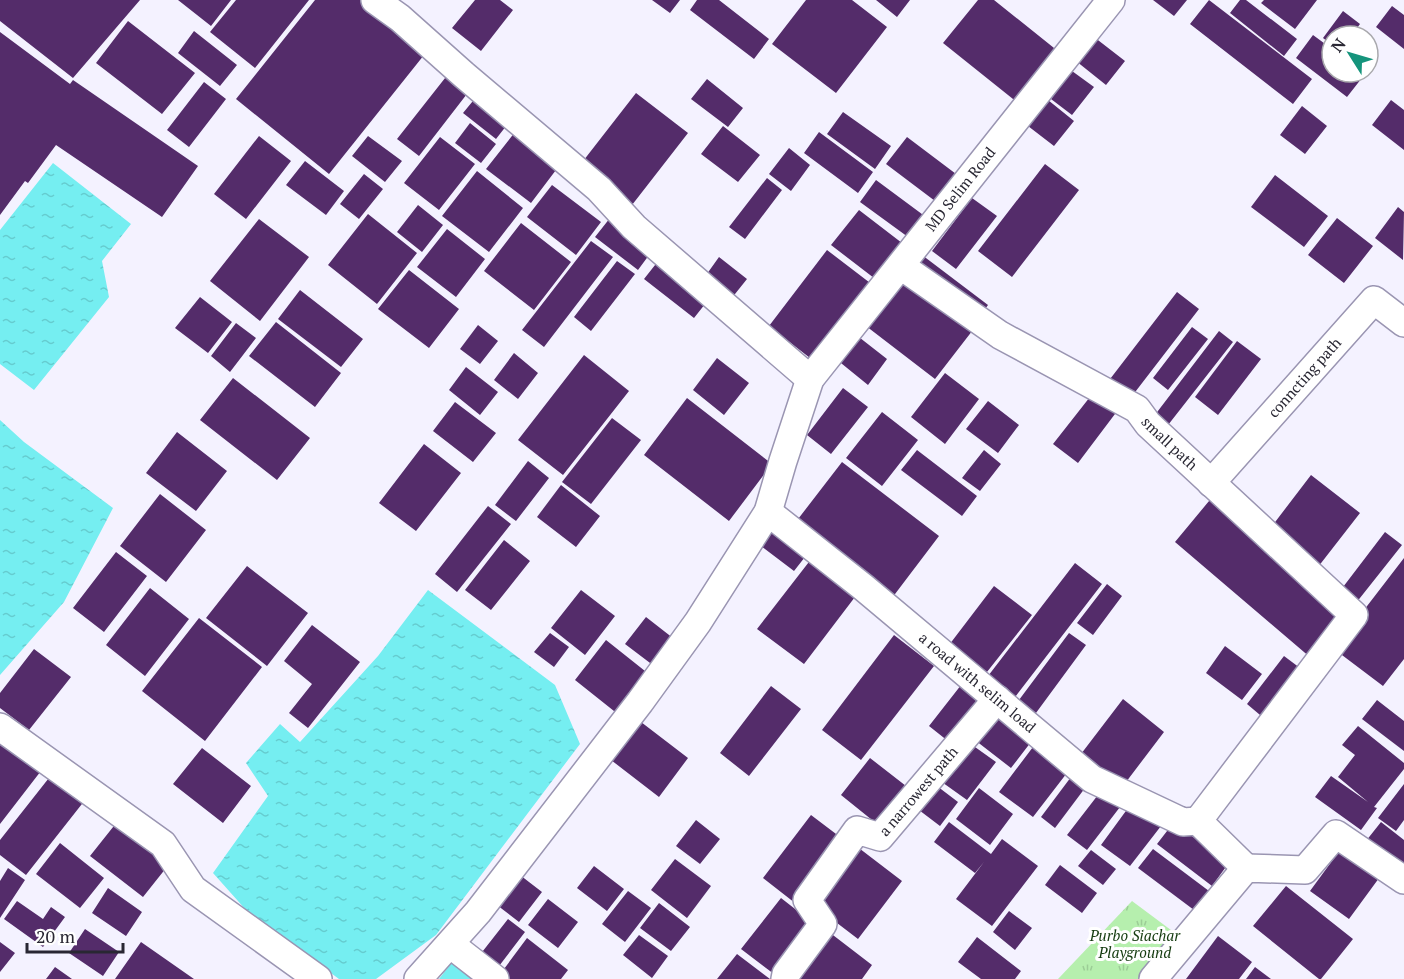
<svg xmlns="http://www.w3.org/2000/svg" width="1404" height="979" viewBox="0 0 1404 979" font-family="'PT Serif',serif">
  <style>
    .park { fill: url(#park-tufts) }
    .water { fill: url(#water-ripples) }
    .building { fill: #542c6a }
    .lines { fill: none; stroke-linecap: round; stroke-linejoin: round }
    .street-casing { stroke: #9a95b2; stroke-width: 30 }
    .street { stroke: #fff; stroke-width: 27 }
    .labels { text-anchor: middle; stroke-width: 6; stroke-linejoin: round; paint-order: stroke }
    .street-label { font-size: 15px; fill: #292733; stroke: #fff }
    .park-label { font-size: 15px; font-style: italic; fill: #143b0f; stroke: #fff }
  </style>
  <defs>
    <pattern id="park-tufts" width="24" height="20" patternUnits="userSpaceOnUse" patternTransform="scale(1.5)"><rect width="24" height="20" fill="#b6efae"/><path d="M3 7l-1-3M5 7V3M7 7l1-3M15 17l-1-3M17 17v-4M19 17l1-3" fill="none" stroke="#9ccd96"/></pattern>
    <pattern id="water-ripples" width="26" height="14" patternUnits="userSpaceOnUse" patternTransform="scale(1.5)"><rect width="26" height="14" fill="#75eef1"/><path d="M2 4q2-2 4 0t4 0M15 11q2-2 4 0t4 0" fill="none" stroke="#65cccf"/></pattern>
  </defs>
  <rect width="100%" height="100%" fill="#f4f2ff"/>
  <!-- park -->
  <path class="park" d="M1132,901L1183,939L1151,979H1058Z"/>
  <!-- water -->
  <path class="water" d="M53,163L131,224L102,261L109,297L34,390L0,364V230Z
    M0,420L24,442L113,508L64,602L0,675Z
    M428,590L555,685L580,744L436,935L376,979H339L246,910L213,873L268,796L246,763L280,724L300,742L378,656Z
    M453,961L475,979H439Z"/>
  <!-- building -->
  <path class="building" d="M0,0H140L73,78L0,21Z
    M178,0H231L211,26Z
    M236,0H309L255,68L210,32Z
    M315,0H366L428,50L329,174L236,99Z
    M475,0H500L513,10L481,51L452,28Z
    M652,0H680L670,13Z
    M697,0H719L769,39L754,59L690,10Z
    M806,0H852L887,27L836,93L772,44Z
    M876,0H910L897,17Z
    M978,0H994L1059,52L1018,103L943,43Z
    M1153,0H1187L1174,16Z
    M1209,0L1312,79L1293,104L1190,24Z
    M1240,0H1246L1297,39L1284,56L1230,13Z
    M1264,0H1317L1295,29L1261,3Z
    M1392,6L1404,15V49L1376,27Z
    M1343,11L1360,24L1351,36H1332V45L1323,38Z
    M128,21L195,73L162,114L96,63Z
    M194,31L237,65L220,86L178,53Z
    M0,32L70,84L73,80L198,166L162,217L56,145L28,183L25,181L0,215Z
    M1313,35L1332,49V72H1362L1365,74L1347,97L1296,58Z
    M1094,37L1125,61L1106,85L1076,61Z
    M1072,71L1094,87L1072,115L1051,99Z
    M449,73L470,90L419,156L397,139Z
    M707,79L743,108L728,127L691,99Z
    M204,82L226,99L189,147L167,130Z
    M636,93L688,133L632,205L580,165Z
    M477,96L510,121L496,139L463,113Z
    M1048,100L1074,121L1054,146L1028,126Z
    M1391,100L1404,110V150L1372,125Z
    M1302,106L1327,126L1305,154L1280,135Z
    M843,112L891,146L875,169L827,134Z
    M470,123L496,144L481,163L455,143Z
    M723,126L760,155L738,182L701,154Z
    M515,132L559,166L531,203L486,169Z
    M819,132L873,172L858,193L804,153Z
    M259,136L291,161L246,219L214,194Z
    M368,136L402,161L385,182L352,156Z
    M440,137L475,164L439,210L404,183Z
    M907,137L964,180L943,207L886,164Z
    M789,148L810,165L791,191L769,174Z
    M305,161L344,191L326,215L286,185Z
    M1045,164L1079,190L1012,277L978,251Z
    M477,171L523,208L489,252L442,216Z
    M364,174L383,189L359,219L340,204Z
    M1275,175L1328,216L1304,247L1251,207Z
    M767,178L782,190L745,239L729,227Z
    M876,180L934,223L919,245L860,202Z
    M552,185L601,222L576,255L527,217Z
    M972,198L997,216L956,269L932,251Z
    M418,205L443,225L422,252L397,232Z
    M1398,207L1404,212L1403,260L1375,238Z
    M859,210L915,253L887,288L831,245Z
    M368,214L417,253L377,304L328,265Z
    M610,218L652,251L638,270L595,237Z
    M1337,218L1373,246L1344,283L1308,255Z
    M259,219L309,257L260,321L210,281Z
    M521,223L571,262L534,310L484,271Z
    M447,229L485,259L456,297L417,267Z
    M591,241L613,257L544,347L522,330Z
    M827,250L878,289L819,365L769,326Z
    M922,255L988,305L977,320L912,269Z
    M719,257L747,279L731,299L704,278Z
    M659,260L709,299L694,318L644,279Z
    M617,261L635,274L591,331L574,317Z
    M409,270L459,309L429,348L378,309Z
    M908,273L976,326L935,379L866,326Z
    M300,290L363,339L341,367L278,319Z
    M1177,292L1199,309L1129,400L1107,383Z
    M200,297L232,322L208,353L175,328Z
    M276,322L341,373L315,407L249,356Z
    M236,323L256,338L230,372L211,356Z
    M478,325L498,341L480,364L460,349Z
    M1192,327L1208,339L1168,390L1153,378Z
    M1219,331L1233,342L1161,434L1148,424Z
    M855,334L887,359L868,385L836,359Z
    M1237,341L1261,359L1218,415L1195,397Z
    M514,353L538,373L518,399L494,380Z
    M584,355L629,391L563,475L518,440Z
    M717,358L749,383L724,415L693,390Z
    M466,367L498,392L480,415L449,390Z
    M945,373L979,399L945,444L911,417Z
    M233,378L310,438L277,480L200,420Z
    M843,388L868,407L831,454L807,435Z
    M1097,388L1121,406L1078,463L1053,444Z
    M687,398L772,464L729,521L644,455Z
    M988,401L1019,425L998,453L966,429Z
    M455,402L496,433L473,462L433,431Z
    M882,412L918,440L882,486L846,458Z
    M612,418L641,440L591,504L562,482Z
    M177,432L227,471L196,511L146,473Z
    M424,444L461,473L416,531L379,503Z
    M917,450L977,496L962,516L901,470Z
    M984,450L1001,464L980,491L962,478Z
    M528,461L549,478L516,521L495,505Z
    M842,462L939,536L892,598L795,523Z
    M1311,475L1360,513L1318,567L1269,530Z
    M561,485L600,516L576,547L537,517Z
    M160,494L206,530L166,582L120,546Z
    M1214,495L1351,611L1311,658L1175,542Z
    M488,506L511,524L457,592L435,574Z
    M774,519L812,548L794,571L757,543Z
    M1385,532L1402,545L1356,603L1340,591Z
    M504,540L530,561L491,610L465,590Z
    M116,552L147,576L104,632L73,608Z
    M812,558L858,593L804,664L757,629Z
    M1404,558V659L1383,686L1334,649Z
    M1075,563L1102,584L1012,701L985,680Z
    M247,566L308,613L267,666L206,618Z
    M1107,584L1122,596L1093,635L1077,623Z
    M994,586L1032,615L983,677L946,649Z
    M150,588L189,619L145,676L106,645Z
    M581,590L615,616L585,655L551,628Z
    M646,617L678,642L658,669L625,644Z
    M199,618L262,667L205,741L142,691Z
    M312,625L360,662L308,728L289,713L312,684L284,661Z
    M550,633L569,647L554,667L534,652Z
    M1069,633L1086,645L1033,717L1016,704Z
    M894,635L934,666L861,760L822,730Z
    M606,640L650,675L619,715L575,680Z
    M1225,646L1262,674L1242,700L1206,673Z
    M34,649L71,677L29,730L0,708V693Z
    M1284,656L1304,671L1266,720L1247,704Z
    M965,680L994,702L958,749L929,726Z
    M771,686L801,709L749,776L720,753Z
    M1123,699L1164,732L1123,786L1081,754Z
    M1377,700L1404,721V751L1362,719Z
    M991,711L1031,742L1011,768L971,737Z
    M641,722L688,758L659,797L611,760Z
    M1358,726L1404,763V769L1374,807L1377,808L1361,830L1315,797L1331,776L1368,802L1338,777L1355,755L1342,745Z
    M0,741L44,767L0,824Z
    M968,742L996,762L967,800L939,780Z
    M1036,743L1070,769L1033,817L999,792Z
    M202,748L251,786L223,823L173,784Z
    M870,758L906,786L877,824L841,795Z
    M56,769L89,795L26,875L0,855V840Z
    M1074,773L1088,784L1055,828L1041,817Z
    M933,783L958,802L940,826L915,807Z
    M1404,784V820L1396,831L1378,818Z
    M979,788L1013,814L990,845L956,819Z
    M1101,791L1120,807L1087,850L1067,835Z
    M1131,804L1161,826L1130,866L1101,845Z
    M811,815L844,840L795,903L763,878Z
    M121,817L174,858L143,897L90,856Z
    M696,820L720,839L700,864L676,846Z
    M949,822L991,854L1002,839L1038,866L992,926L956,899L984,862L975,873L934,842Z
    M1174,822L1228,864L1212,886L1157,844Z
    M1381,822L1404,840V868L1362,846Z
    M851,842L902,881L858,939L807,900Z
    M60,843L104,878L80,908L36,874Z
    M1343,846L1382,874L1349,919L1310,891Z
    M1153,849L1209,891L1194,910L1138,868Z
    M1091,850L1116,869L1103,885L1078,866Z
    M675,859L711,886L687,918L651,890Z
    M1060,865L1097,893L1082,913L1045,885Z
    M594,866L624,889L607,911L577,888Z
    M8,868L25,880L0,918V881Z
    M516,872L542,892L519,922L493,902Z
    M1286,886L1353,939L1321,979H1319L1253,926Z
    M108,888L142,912L126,936L92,913Z
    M628,891L651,908L625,942L602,924Z
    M781,898L813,923L774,974L741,949Z
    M548,899L578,922L558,948L528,925Z
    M17,901L43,919L51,907L65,917L43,947L4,919Z
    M659,903L690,927L671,951L640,928Z
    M1009,911L1032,928L1015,950L993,932Z
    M508,919L525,932L496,970L479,956Z
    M85,929L119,952L103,976L69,953Z
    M829,932L872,965L862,979H793Z
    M639,935L668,956L652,978L623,955Z
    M1218,936L1252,962L1239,979H1186Z
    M977,937L1021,971L1015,979H981L958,962Z
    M527,938L568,970L561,979H509L501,973Z
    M0,942L15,953L0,972Z
    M141,942L194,979H115Z
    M737,954L770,979H717Z
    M55,967L72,979H46Z
    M1255,967L1271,979H1246Z"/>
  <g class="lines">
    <!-- street casing -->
    <g class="street-casing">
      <g id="street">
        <path d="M375,0L400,18L464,75L599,189L634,227L810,379"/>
        <path id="s1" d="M901,266L1000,335L1137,409L1148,424L1354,615L1198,821"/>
        <path id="s2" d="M1211,483L1374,300L1404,323"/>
        <path id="s3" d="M768,512L863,587L1092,779L1183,822L1198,821"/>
        <path d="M0,727L163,844L193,889L318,979"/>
        <path d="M1198,821L1246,868"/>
        <path d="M450,944L495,979"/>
        <path id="s4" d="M418,979L478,912L640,702L698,622L768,512L783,461L810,379L1111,0"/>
        <path id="s5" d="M785,979L786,974L823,924L807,900L857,830L880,837L997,699"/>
        <path d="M1153,979L1246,868L1305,870L1336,834L1404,880"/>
      </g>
    </g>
    <!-- street -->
    <use href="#street" class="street"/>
  </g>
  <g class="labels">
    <!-- street labels -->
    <g class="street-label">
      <text dy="5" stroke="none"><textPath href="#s4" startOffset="966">MD Selim Road</textPath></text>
      <text dy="5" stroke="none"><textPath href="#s2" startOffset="141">conncting path</textPath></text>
      <text dy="5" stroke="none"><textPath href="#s1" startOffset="324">small path</textPath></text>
      <text dy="5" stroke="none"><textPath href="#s3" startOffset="270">a road with selim load</textPath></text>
      <text dy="5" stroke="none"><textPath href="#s5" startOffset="266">a narrowest path</textPath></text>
    </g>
    <!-- park labels -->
    <g class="park-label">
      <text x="1135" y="941">Purbo Siachar<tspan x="1135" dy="17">Playground</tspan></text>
    </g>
  </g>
  <!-- north arrow -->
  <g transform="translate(1350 54) rotate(307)"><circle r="28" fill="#ffffff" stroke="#a9a9ad" stroke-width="1.5"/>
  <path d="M0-4.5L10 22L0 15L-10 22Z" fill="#15947c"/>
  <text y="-9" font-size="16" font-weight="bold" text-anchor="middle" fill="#292733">N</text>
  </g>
  <!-- scale -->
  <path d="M27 943v9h96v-9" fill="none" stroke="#292733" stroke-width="3"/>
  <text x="36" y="943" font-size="18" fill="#292733" stroke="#ffffff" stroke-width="4.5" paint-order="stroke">20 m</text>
</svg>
